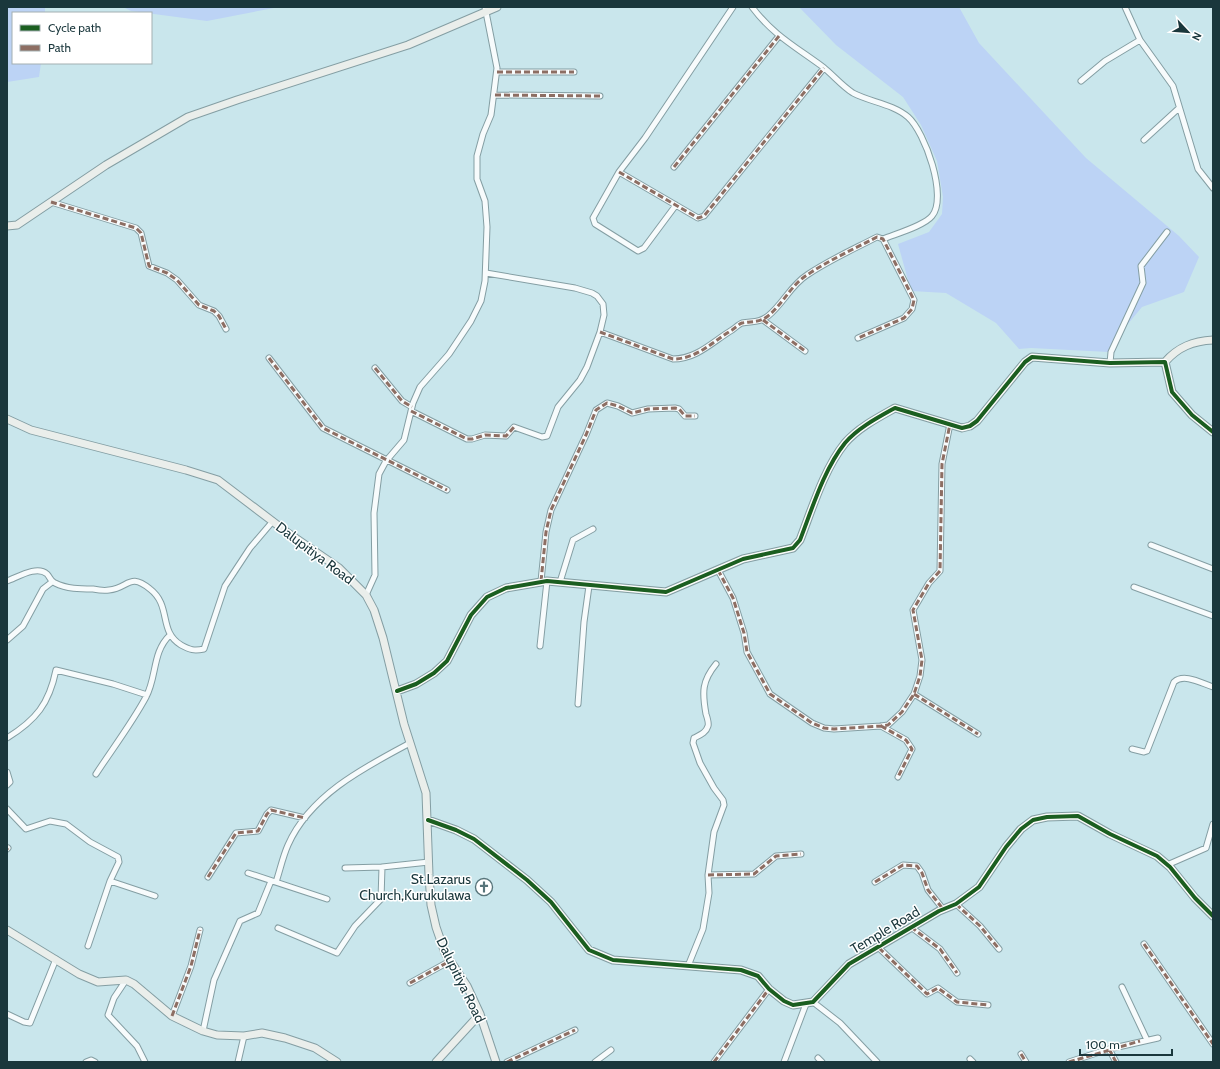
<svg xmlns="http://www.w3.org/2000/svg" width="1220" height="1069" viewBox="0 0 1220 1069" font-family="Cabin,sans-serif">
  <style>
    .green { fill: #bcd3f5 }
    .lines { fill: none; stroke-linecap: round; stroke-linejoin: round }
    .street-casing { stroke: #849ea3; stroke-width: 7 }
    .secondary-casing { stroke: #849ea3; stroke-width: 9 }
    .street { stroke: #f7fbfc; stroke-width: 5 }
    .secondary { stroke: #eaeeeb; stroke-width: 7 }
    .quiet { stroke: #8d6e63; stroke-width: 3; stroke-dasharray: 6 3; stroke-linecap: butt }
    .cycleway-casing { stroke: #fff; stroke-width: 6 }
    .cycleway { stroke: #1b5e20; stroke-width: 4 }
    .labels { text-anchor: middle; stroke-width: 3; stroke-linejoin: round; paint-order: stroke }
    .street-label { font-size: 14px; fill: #1a373c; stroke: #fff }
    .poi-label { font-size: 14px; fill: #1a373c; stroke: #fff; text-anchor: end }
  </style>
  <rect width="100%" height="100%" fill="#c9e6ec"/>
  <!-- green -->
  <path class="green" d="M7,7H45V13H13V63H41L39,77L7,82Z
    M123,7H279L207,21L131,11Z
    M799,7H959L979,43L1086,158L1179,236L1199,257L1184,292L1142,307L1113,342L1109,352L1031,348L1019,349L996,323L946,293L911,291L898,244L929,232L942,214L943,197L937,161L921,125L903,97L836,45Z"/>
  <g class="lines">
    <!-- street casing -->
    <g class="street-casing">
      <path id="street" d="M752,7C773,35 796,47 823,67C833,75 842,86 853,93C870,102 893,104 908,117C925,132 948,197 932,216C924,226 895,234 883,239
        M1125,7L1140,40L1173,86L1198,169L1213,188
        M497,72H574
        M1081,81L1105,61L1140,40
        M495,95L600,96
        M1144,140L1179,108
        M674,167L779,36
        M619,172L698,218L704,216L824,68
        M51,202L136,228L141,233L149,266L167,273L177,280L199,305L214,311L219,316L226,329
        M676,205L644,248L638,251L595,224L593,218L619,172L645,138L733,7
        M763,320L805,351
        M600,332L673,359C697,359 712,342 732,330C735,328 739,324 742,323C752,321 759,323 768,316C783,304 791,285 807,275C829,260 854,249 877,237L883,239L914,300L912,309L904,318L858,338
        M269,358L323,428L447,490
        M1110,363L1111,352L1143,283L1141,266L1167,232
        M375,368L402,401L412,407
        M411,411L467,439H472L485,435L506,436L514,427L542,437L547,436L558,407L580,380L587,367L600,332L604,315L603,304L597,296L592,293L575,288L486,273
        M1151,545L1213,569
        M718,570L733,598L744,633L747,652L770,694L812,723L824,728L834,729L881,726L888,725L902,712L914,694L920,676L922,660L913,610L929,583L940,571L942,464L950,424
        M7,581C18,577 37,565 47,574C50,577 50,581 55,583C67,589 80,589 93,589C98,590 104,591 109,590C129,588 129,572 150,589C172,606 158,631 181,645C190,650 194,651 204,649L225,586L250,548L273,521
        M541,581L546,532L551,510L586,435L596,410L607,403L618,406L632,413L648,409L675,408L679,409L685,416H695
        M560,582L573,540L593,529
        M1134,587L1213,616
        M366,595L375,575L374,513L379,474L386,461L404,440L413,403L420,387L449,354L471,321L481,301L485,281L487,227L485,201L477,179V156L483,134L491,115L497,68L485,7
        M7,640L23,626L43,589L52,582
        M540,646L547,581
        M914,694L978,734
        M578,704L584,622L589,586
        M881,726L906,740L912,749L898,777
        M7,738C36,720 49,704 56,670L113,684L147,695
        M1132,749L1144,752L1147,751L1174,682C1184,673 1201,683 1213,687
        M7,772L10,782L7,785
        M96,774C113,748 132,723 146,697C157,677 152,652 170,635
        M7,809L26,829L50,821L66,824L90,842L118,857L119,862L110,881L88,946
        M7,849L8,848
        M1167,865L1206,848L1213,824
        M345,868L382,867
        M248,873L327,899
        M708,875L754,874L776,856L801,854
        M208,877L236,833L258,831L267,814L271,810L305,818
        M110,881L155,896
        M276,882C280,870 283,856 288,845C310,795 365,767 410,743
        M875,882L903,865L917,866L922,873L928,890L943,909
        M956,904L980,926L999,949
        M911,927L940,949L957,973
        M278,928L337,953L355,926L381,899L382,867L429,862
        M1144,944L1213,1044
        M879,948L927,994L938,988L957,1002L988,1005
        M688,966L703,929L709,893L708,875L714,832L724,805L723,800L714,788L700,763L693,743L694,738C700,735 706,733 708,726C709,723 707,717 706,714C702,692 702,681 716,664
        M126,980L114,998L108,1015L137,1046L145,1062
        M410,983L450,961
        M1122,987L1147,1040
        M813,1002L840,1023L877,1062
        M7,1014L24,1022L30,1023L56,959
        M172,1016L191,966L200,930
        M203,1031L214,980L240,921L258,913L271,881
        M1109,1049L1116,1062
        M1021,1054L1026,1062
        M818,1058L822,1062
        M970,1059L973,1062
        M86,1062L91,1060L95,1062
        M238,1062L244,1036
        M507,1062L575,1030
        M595,1062L611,1050
        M714,1062L769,989
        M784,1062L806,1004
        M1069,1062L1109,1049L1158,1038"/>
    </g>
    <!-- secondary casing -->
    <g class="secondary-casing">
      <path id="secondary" d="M7,226L17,225L106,165L188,117L237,100L408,45L497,7
        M1165,362C1178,347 1193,341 1213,340
        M7,419L31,430L186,470L218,480L288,533L339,568L366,595L374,610L383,638L404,724L426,793L429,875L431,905L436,927L445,953L467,986L480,1014L496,1062
        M397,691L416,684L434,673L447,661L471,615L487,597L506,588L547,581L666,592L743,559L793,548L800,540C812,509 824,469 845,443C858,428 877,418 895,408L962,428L970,426L977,421L1025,362L1032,357L1110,363L1165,362L1172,392L1192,415L1213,432
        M428,820L456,830L474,839L527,880L551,902L589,950L613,960L741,970L758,976L769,989L784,1001L793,1005L813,1002L849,964L939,911L956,904L979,887L1006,847L1021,829L1033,820L1047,817L1078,816L1110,834L1157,856L1170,867L1195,898L1213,916
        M7,930L79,974L98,982L126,980L134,984L172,1016L203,1031L217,1035L244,1036L262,1033L285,1038L315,1048L337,1062
        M436,1062L480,1014"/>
    </g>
    <!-- street -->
    <use href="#street" class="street"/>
    <!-- secondary -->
    <use href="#secondary" class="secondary"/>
    <!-- quiet -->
    <path class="quiet" d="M497,72H574
      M495,95L600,96
      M674,167L779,36
      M619,172L698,218L704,216L824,68
      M51,202L136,228L141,233L149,266L167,273L177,280L199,305L214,311L219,316L226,329
      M763,320L805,351
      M600,332L673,359C697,359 712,342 732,330C735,328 739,324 742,323C752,321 759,323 768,316C783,304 791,285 807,275C829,260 854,249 877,237L883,239L914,300L912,309L904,318L858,338
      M269,358L323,428L447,490
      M375,368L402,401L412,407
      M411,411L467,439H472L485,435L506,436L514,427
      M718,570L733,598L744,633L747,652L770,694L812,723L824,728L834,729L881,726L888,725L902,712L914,694L920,676L922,660L913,610L929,583L940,571L942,464L950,424
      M541,581L546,532L551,510L586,435L596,410L607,403L618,406L632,413L648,409L675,408L679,409L685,416H695
      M914,694L978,734
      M881,726L906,740L912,749L898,777
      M7,849L8,848
      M708,875L754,874L776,856L801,854
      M208,877L236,833L258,831L267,814L271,810L305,818
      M875,882L903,865L917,866L922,873L928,890L943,909
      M956,904L980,926L999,949
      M911,927L940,949L957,973
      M1144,944L1213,1044
      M879,948L927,994L938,988L957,1002L988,1005
      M410,983L450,961
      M172,1016L191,966L200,930
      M1109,1049L1116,1062
      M1021,1054L1026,1062
      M507,1062L575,1030
      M714,1062L769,989
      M1069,1062L1140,1041"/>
    <!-- cycleway casing -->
    <g class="cycleway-casing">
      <path id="cycleway" d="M397,691L416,684L434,673L447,661L471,615L487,597L506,588L547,581L666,592L743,559L793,548L800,540C812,509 824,469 845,443C858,428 877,418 895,408L962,428L970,426L977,421L1025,362L1032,357L1110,363L1165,362L1172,392L1192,415L1213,432
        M428,820L456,830L474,839L527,880L551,902L589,950L613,960L741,970L758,976L769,989L784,1001L793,1005L813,1002L849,964L939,911L956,904L979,887L1006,847L1021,829L1033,820L1047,817L1078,816L1110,834L1157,856L1170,867L1195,898L1213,916"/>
    </g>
    <!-- cycleway -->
    <use href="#cycleway" class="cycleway"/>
  </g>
  <!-- icons -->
  <defs>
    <g id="church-ring" transform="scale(0.9)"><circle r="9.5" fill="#fff" stroke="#57747a" stroke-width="1.5"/><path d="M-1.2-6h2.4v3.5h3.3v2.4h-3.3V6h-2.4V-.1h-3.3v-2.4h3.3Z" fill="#57747a"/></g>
  </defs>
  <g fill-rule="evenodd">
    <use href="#church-ring" x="484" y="887"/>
  </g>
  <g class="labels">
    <!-- street labels -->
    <g class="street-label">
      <text transform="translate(315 553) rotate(37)" y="5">Dalupitiya Road</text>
      <text transform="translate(885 930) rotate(-31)" y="5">Temple Road</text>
      <text transform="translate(461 980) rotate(64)" y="5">Dalupitiya Road</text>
    </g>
    <!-- poi labels -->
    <g class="poi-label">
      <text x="471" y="884">St.Lazarus<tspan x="471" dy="16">Church,Kurukulawa</tspan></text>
    </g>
  </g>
  <!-- border -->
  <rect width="1220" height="1069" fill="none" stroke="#1a373c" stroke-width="16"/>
  <!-- legend -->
  <rect x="12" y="12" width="140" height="52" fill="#ffffff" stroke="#a3afb1"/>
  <rect x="20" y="25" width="20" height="6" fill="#1b5e20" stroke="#a3afb1"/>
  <text x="48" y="32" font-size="12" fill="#1a373c">Cycle path</text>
  <rect x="20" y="45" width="20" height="6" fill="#8d6e63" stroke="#a3afb1"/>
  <text x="48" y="52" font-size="12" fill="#1a373c">Path</text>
  <!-- north arrow -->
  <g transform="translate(1188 32) rotate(116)" stroke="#ffffff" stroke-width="3" paint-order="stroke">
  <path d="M0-3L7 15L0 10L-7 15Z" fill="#1a373c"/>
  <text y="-6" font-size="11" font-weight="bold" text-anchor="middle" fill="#1a373c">N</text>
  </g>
  <!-- scale -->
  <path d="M1080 1049v6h92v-6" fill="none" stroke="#1a373c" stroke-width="2"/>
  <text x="1086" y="1049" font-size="12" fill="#1a373c" stroke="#ffffff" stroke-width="3" paint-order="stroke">100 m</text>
</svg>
